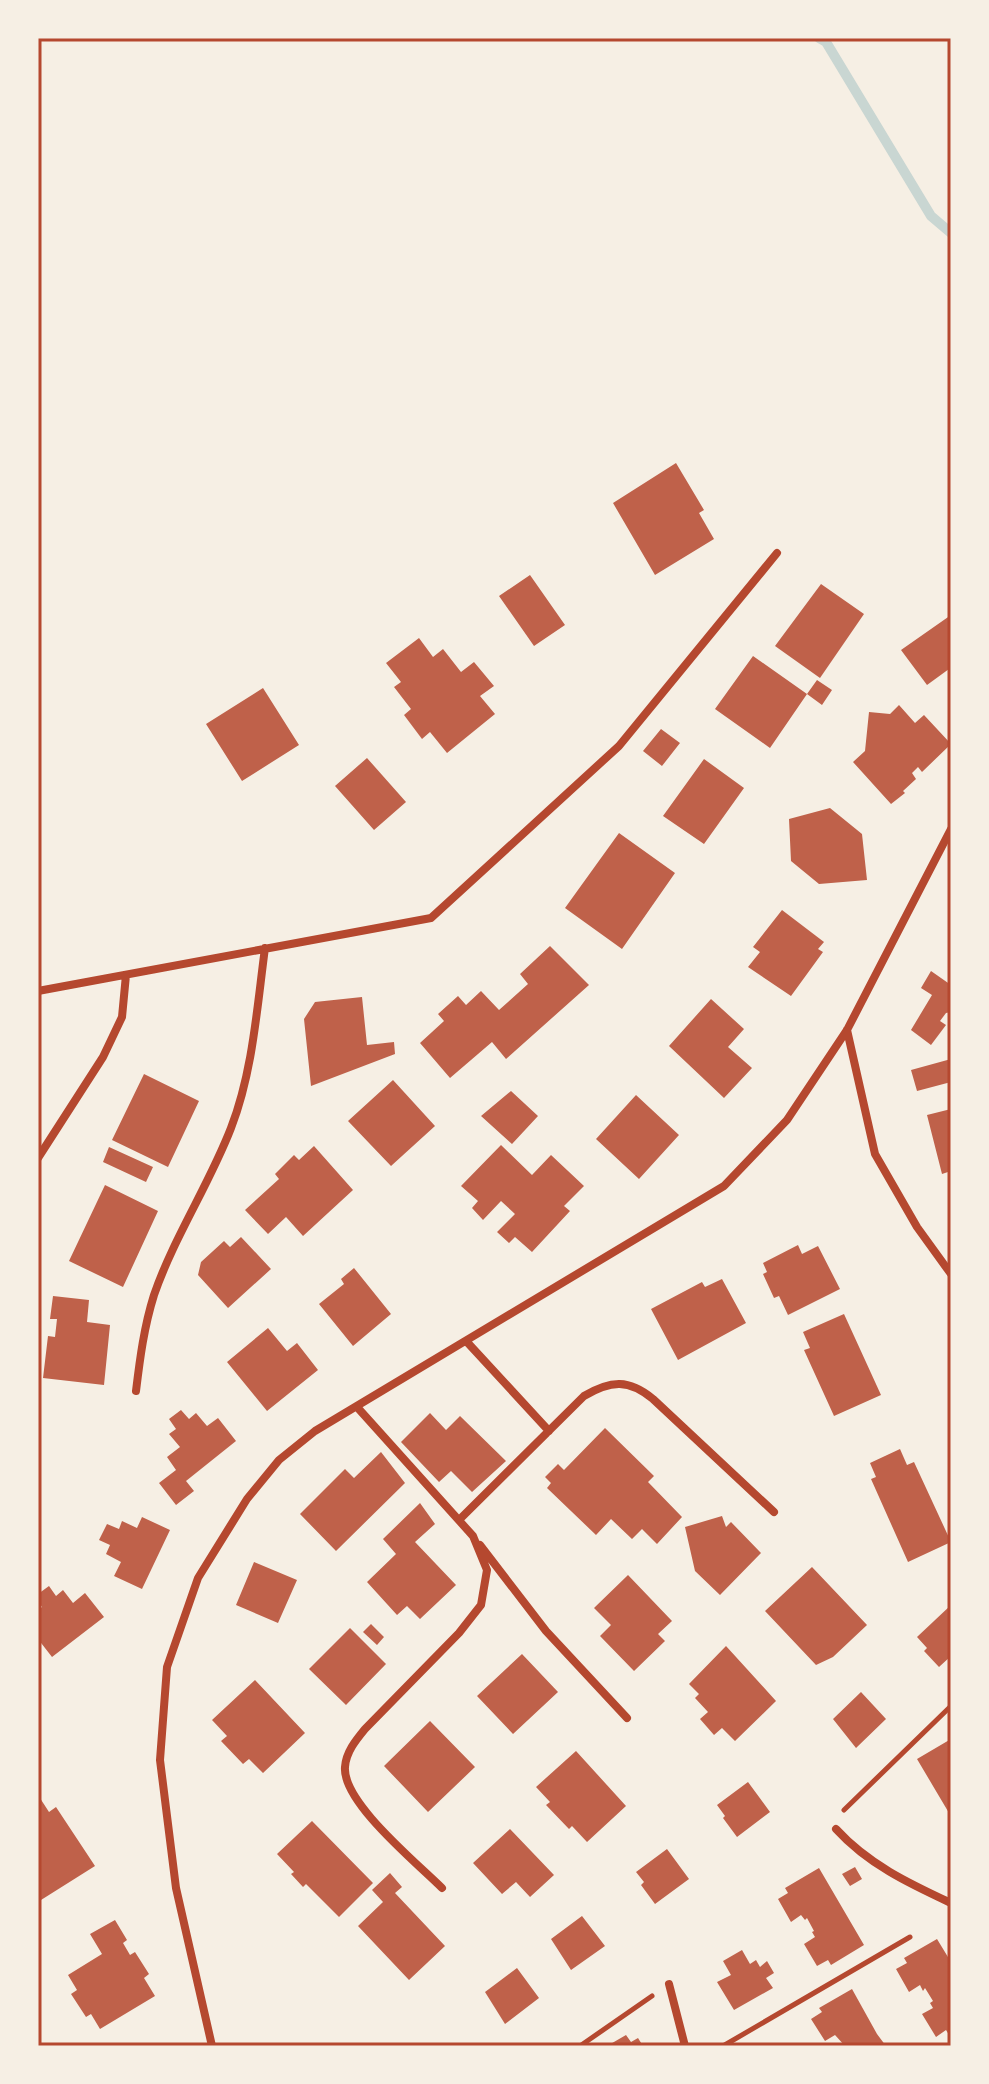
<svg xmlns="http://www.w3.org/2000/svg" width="989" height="2084" viewBox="0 0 989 2084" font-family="Lato,sans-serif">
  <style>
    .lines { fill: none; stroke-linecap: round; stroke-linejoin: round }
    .stream { stroke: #c9d6d2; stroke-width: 10 }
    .building { fill: #bf614a }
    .path { stroke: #b5482f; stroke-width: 5 }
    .minor { stroke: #b5482f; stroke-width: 8 }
    .neatline { fill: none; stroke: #b5482f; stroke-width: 3 }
  </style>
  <rect width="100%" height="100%" fill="#f6efe4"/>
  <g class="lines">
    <!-- stream -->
    <path class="stream" d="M819,38L826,42L931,216L951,233"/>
  </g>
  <!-- building -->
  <path class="building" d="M676,463L704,510L699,513L714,539L655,575L613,503Z
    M530,575L565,625L534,646L499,596Z
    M821,584L864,614L820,678L775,646Z
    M951,615V673L949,669L927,685L901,650Z
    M419,638L433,657L443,649L461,672L474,662L494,686L480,696L495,714L447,753L430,732L422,739L404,715L411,709L394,687L401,682L386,663Z
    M753,656L807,694L770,748L715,709Z
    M817,680L832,690L822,705L807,694Z
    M263,688L299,745L242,781L206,724Z
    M899,705L915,723L924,715L951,744L922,772L918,767L912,773L916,779L903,791L905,793L891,804L853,762L865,751L869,712L890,714Z
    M661,729L680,743L662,766L643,751Z
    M367,758L406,802L374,830L335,786Z
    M704,759L744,788L704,844L663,816Z
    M830,808L862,834L867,880L819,884L791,861L789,819Z
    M619,833L675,873L622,949L565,908Z
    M782,910L824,942L818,949L823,952L791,996L748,967L760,952L753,947Z
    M550,946L589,985L506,1059L492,1042L450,1078L420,1043L444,1021L438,1014L458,996L466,1005L481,991L499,1010L528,984L520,974Z
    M931,971L951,985V1012L946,1013L940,1021L946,1025L931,1045L911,1030L932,995L921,988Z
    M362,997L367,1045L394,1042L395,1054L311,1086L304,1019L315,1002Z
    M711,999L744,1029L728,1047L752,1068L724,1098L669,1046Z
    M951,1059V1082L917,1091L911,1070Z
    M144,1074L199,1101L168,1167L112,1140Z
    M393,1080L435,1126L391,1166L348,1121Z
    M511,1091L538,1116L512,1144L481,1116Z
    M636,1095L679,1135L639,1179L596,1139Z
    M951,1109V1171L942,1174L927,1115Z
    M501,1145L532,1175L551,1155L584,1186L564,1206L570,1211L532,1252L515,1237L509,1243L497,1232L515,1214L501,1201L483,1220L472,1208L478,1201L461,1186Z
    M314,1146L353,1190L303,1236L286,1217L268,1234L245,1210L279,1179L275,1174L294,1155L299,1160Z
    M109,1147L153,1167L146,1182L103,1162Z
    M105,1185L158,1211L123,1287L69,1261Z
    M241,1237L271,1269L228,1308L198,1275L201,1262L224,1241L230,1247Z
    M798,1245L802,1254L818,1246L840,1289L788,1315L779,1296L774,1298L763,1274L767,1272L763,1263Z
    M354,1268L391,1314L353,1346L319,1304L344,1284L341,1279Z
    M722,1279L746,1323L678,1360L651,1309L702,1282L705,1287Z
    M53,1296L89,1300L87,1322L110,1325L104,1385L43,1378L48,1336L55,1337L57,1319H50Z
    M844,1314L881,1395L834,1416L804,1350L810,1348L803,1332Z
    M268,1328L287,1351L297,1343L318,1370L267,1411L227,1362Z
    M181,1410L189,1419L196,1413L207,1426L218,1418L236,1441L186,1481L194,1491L176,1505L159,1483L176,1470L167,1457L180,1447L169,1434L176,1429L169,1419Z
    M430,1413L446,1430L460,1416L506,1461L472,1492L451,1471L439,1482L401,1442Z
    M605,1428L654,1476L648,1482L682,1517L657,1544L642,1529L632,1539L611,1519L596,1535L547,1488L551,1483L545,1477L558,1464L564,1470Z
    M900,1449L907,1465L914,1462L951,1542L908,1562L871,1479L876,1477L870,1463Z
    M381,1452L405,1483L336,1551L300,1514L345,1469L354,1478Z
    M420,1503L435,1524L415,1542L456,1585L420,1619L407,1606L397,1615L367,1582L396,1554L383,1539Z
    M722,1516L726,1527L731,1522L761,1553L720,1595L695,1571L685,1527Z
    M142,1517L170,1530L142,1589L114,1576L121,1562L106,1554L110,1545L99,1540L107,1524L119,1529L122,1521L137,1528Z
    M254,1562L297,1580L278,1623L236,1605Z
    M812,1567L867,1625L833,1657L816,1665L765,1611Z
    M628,1575L672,1621L658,1634L665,1641L634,1671L600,1636L611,1625L594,1608Z
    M49,1586L56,1596L63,1590L73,1603L85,1593L104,1617L52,1657L38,1639V1623L40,1621L38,1610L42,1607L38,1601V1594Z
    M951,1605V1656L939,1667L924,1651L927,1648L917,1637Z
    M371,1624L384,1637L377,1645L363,1632Z
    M350,1628L386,1664L346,1705L309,1669Z
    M726,1646L776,1701L735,1741L722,1728L714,1735L700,1719L708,1712L695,1698L699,1694L689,1684Z
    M522,1654L558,1692L513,1734L477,1696Z
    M255,1680L305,1733L263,1773L249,1759L243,1764L221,1741L227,1736L212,1720Z
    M861,1692L886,1719L856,1748L833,1719Z
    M430,1721L475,1767L428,1812L384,1766Z
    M951,1739V1812L949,1813L917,1759Z
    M576,1751L626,1806L587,1842L572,1826L569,1829L546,1805L550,1802L536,1787Z
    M748,1782L770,1812L737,1837L723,1818L725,1816L717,1805Z
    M38,1795L49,1812L56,1807L95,1866L41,1900L38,1894Z
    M312,1821L373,1883L339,1917L306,1884L303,1887L291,1874L294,1872L277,1854Z
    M510,1829L554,1875L530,1897L516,1882L502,1894L473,1863Z
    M667,1849L689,1879L655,1904L641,1885L644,1882L636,1872Z
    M855,1867L862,1879L850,1886L842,1874Z
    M819,1868L864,1945L831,1965L828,1960L817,1966L804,1944L815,1937L812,1932L814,1931L807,1918L805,1920L801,1915L791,1922L778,1899L788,1893L785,1888Z
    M390,1873L402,1887L395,1893L445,1946L409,1980L358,1926L383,1902L372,1890Z
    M582,1916L605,1946L571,1970L551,1939Z
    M115,1920L127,1940L123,1943L130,1955L135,1952L149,1974L144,1978L155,1996L100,2029L91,2014L86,2017L71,1994L77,1990L68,1975L102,1954L90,1934Z
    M937,1939L951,1962V2038L946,2030L936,2037L922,2014L933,2008L930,2003L933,2001L925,1988L923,1991L920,1985L909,1992L896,1969L907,1963L904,1958Z
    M742,1950L750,1964L756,1960L760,1967L767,1961L774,1973L766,1978L773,1988L734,2010L717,1982L731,1975L723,1961Z
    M517,1968L539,1998L505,2024L485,1992Z
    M852,1989L877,2034L886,2046H845L835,2035L825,2041L811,2019L822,2012L819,2008Z
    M626,2035L631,2042L638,2038L643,2046H607Z"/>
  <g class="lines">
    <!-- path -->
    <path class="path" d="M844,1810L951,1706
      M580,2046L652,1996
      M723,2046L910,1937"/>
    <!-- minor -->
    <path class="minor" d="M38,991L431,918L619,746L777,553
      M847,1030L875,1154L917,1227L951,1274
      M38,1158L103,1057L122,1017L126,975
      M467,1342L549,1431
      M136,1391C140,1358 144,1327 154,1295C174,1237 209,1185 231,1128C253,1071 257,1007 265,948
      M357,1407L473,1536L487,1570L481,1605L459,1633L365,1729C356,1740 346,1752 345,1767C342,1802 417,1863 442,1888
      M459,1520L584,1396C611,1380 629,1379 653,1399L774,1512
      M480,1545L546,1631L627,1718
      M836,1829C868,1864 908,1883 951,1903
      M669,1984L685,2046
      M212,2046L176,1888L160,1760L167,1667L198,1578L247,1499L279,1460L315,1431L724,1186L787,1120L847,1030L951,829"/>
  </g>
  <!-- border -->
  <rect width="989" height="2084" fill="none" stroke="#f6efe4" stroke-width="80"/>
  <rect x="40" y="40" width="909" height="2004" class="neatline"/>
</svg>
